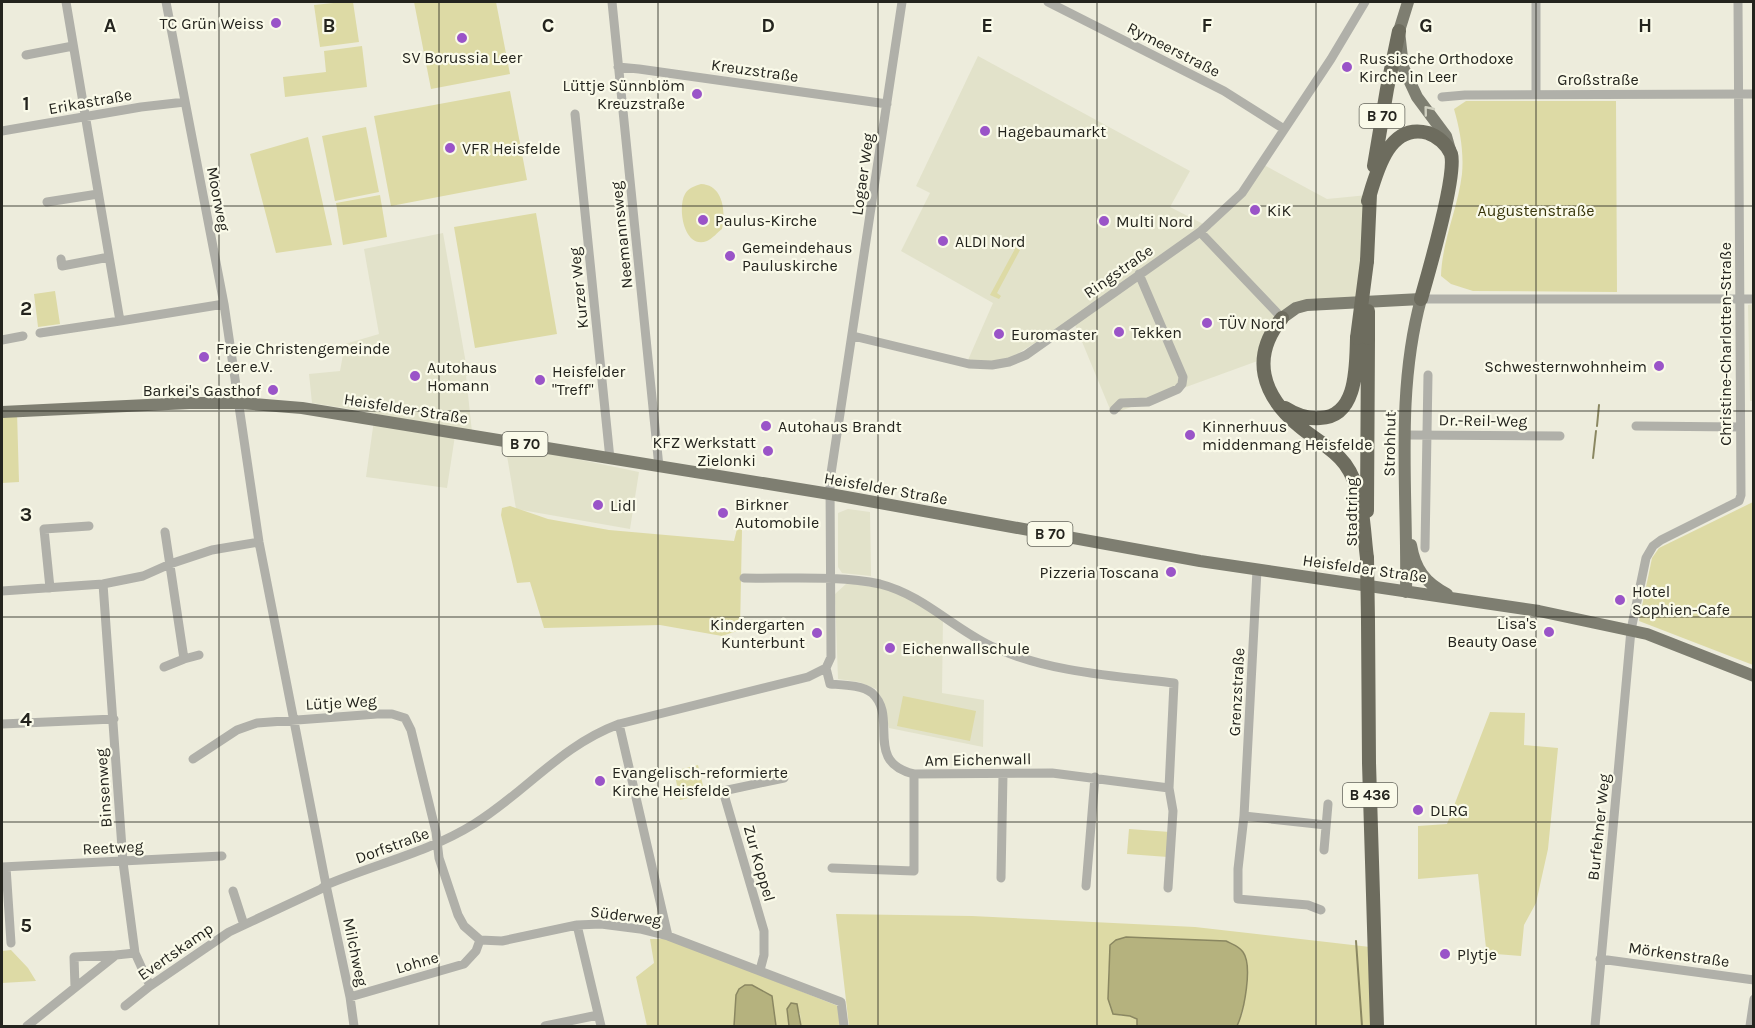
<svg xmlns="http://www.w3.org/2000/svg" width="1755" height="1028" viewBox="0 0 1755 1028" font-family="Karla,sans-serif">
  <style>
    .built { fill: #e2e2ca }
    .green { fill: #dddaa5 }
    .water { fill: #b5b27e; stroke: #8a8761; stroke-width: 1.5 }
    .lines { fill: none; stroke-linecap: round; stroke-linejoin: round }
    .stream { stroke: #8a8761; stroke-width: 2 }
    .minor { stroke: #b0b0a9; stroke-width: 9 }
    .major { stroke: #7e7e71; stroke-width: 12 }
    .highway { stroke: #6d6c5e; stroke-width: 14 }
    .highway-bridge { stroke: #6d6c5e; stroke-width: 14 }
    .oneway { stroke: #cfcfbf }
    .grid { fill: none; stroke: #24241e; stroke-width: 1.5; stroke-opacity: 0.55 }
    .poi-dot { fill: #9a54c8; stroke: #fafae9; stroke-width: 2 }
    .labels { text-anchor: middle; stroke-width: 4.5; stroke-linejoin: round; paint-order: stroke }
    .shield { fill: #fafae9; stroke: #64645b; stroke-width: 1.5 }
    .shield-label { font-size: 15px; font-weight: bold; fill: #24241e }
    .poi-label { font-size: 16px; fill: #24241e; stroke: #fafae9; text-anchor: start }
    .street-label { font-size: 16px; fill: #24241e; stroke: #fafae9 }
    .park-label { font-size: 16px; fill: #38350a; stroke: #fafae9 }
    .grid-label { font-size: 20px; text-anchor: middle; font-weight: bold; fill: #24241e; stroke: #fafae9; stroke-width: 4.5; stroke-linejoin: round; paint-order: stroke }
  </style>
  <rect width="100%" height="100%" fill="#edecdc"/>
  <!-- built -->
  <path class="built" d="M978,56L1190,171L1170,207L1211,228L1245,194L1264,165L1327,199L1368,195L1360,301L1296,307L1263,359L1112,414L1073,320L1010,358L992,362L968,360L993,303L901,251L930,193L916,186Z
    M443,233L468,375L466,376L472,432L456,429L447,488L366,477L375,413L312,403L309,374L340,371L345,344L379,334L364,249Z
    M1753,304L1754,502H1753V401H1750L1748,305Z
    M505,444L639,472L630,529L516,509Z
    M848,509L870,512L871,576L842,573L838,567V513Z
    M847,583L882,588L899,593L943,617L942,693L984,700L983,747L889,728L883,700L876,689L859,682L838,679L835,594Z"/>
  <!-- green -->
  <path class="green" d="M343,2H353L359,42L320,47L314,5Z
    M414,2H496L510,74L431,89Z
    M362,46L367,87L285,97L283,77L326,72L324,51Z
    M510,91L527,180L391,206L374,116Z
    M1466,101H1616L1617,292L1473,291L1451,284L1441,276C1442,241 1458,208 1462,174C1464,152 1460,130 1454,109Z
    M366,127L379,192L335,201L322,136Z
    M308,137L332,245L276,253L250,154Z
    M701,184C723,185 726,211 722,229C718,232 712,239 707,241C684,250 677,208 685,194C688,188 695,186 701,184Z
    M380,195L387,237L343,245L336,203Z
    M536,213L557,334L475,348L454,227Z
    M1016,247L1020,250L997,293L1001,296L999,299L990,295Z
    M55,291L60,324L38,327L34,294Z
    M17,412L19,482L2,483V414Z
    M1753,502V665L1639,621L1652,558L1659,548Z
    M510,506L548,519L609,530L734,541L737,529L742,530L740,630L722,636L660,625L544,628L530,582L517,583L501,515L502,508Z
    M903,696L976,711L970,741L897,726Z
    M1490,712L1525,713L1524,745L1558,748L1548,849L1536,903L1524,925L1521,956L1483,953L1486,948L1478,874L1418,879V826L1447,824Z
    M698,765L705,794L680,800L674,771Z
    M1129,829L1170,832L1168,857L1127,854Z
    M836,914L972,916L1195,927L1370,947L1372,1026H1237L1243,1012L1246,961L1243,952L1226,941L1126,937L1116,940C1107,962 1107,984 1110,1008L1121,1016H1130L1137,1019V1026H849Z
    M650,939H669L838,1006L840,1026H801L800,1013L787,1009L789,1026H776L772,996L752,985L745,986L740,989L736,995L734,1026H647L636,977L654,963Z
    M11,950L28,968L36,981L2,983V951Z"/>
  <!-- water -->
  <path class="water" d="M1126,937L1226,941C1232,944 1239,946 1243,952C1253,966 1244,1011 1237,1026H1137V1019L1130,1016L1113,1014L1108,999L1110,945L1116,940Z
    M745,985H752L772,996L776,1026H734L736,995L739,989Z
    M791,1003L797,1004L801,1026H789L787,1009Z"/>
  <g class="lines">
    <!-- stream -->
    <path class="stream" d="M1597,426L1599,405
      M1593,458L1596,431
      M1356,941L1362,1026"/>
    <!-- minor -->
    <path class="minor" d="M66,2L120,321L224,304
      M166,2L224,304L259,542L326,885C375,864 427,853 474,824C526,792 560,746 619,724L808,677L826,668L831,657L830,480L902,2
      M612,2L659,467
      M1048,2L1224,91L1284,129
      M1536,2V94
      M26,55L73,46
      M618,67L639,69L887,104
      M1442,97L1465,95L1754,94
      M575,114L610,459
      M2,131L141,107L185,102
      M47,202L98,194
      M1200,232L1282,318
      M61,259L62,266L109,257
      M1421,299H1754
      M40,333L120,321
      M853,336L969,364L992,365L1009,362L1026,355L1200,232L1242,193L1331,59L1365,2
      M2,340L23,336
      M1114,410L1121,403L1148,402L1178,389L1182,384L1183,377L1139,274
      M1636,426L1740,427
      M1405,435L1560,436
      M1425,548L1428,375
      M1257,570L1244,816L1238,869V899L1308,905L1321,910
      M744,578C787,579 839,575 880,584C923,595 953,628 991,646C1047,672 1113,676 1174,683L1169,788
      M103,584L123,862L135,953L150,986
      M50,588L44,529L89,526
      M2,591L103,584L143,576L170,564L212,550L259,542
      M184,659L199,655
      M164,667L184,659L165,532
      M826,668L830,684C843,685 862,685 872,693C899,717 863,762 914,774L1052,773L1169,788L1173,811L1168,888
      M2,724L114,719
      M619,724L668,936
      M193,759L237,730L257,723L377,714H392L405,718L411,730L436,832L439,858L458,915L464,926L480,940L502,941L577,925L601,924L640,929L668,936L841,1002L844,1026
      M1244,816L1326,825
      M1324,850L1328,804
      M2,867L222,856
      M6,867L11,943
      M832,868L914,871V774
      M1001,878L1003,774
      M1086,886L1095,777
      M233,891L244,925
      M577,925L601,1026
      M1600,959L1754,980
      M760,970L764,955V931L723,791L784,778
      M75,987L74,957L116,955
      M350,997L464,964L476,951L480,940
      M125,1006L150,986L229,932L321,889L326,885L350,997L354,1026
      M27,1026L116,955L135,953
      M545,1026L598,1015
      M1595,1026L1631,630L1646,558L1653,546L1661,540L1739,501L1741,495L1738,2
      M1750,1026L1754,999"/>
    <!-- major -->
    <path class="major" d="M1408,2L1399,31L1403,67L1417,97L1446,136L1450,150
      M1282,318L1296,308L1307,305L1421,299C1395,395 1408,493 1406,592
      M2,412L189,403H240L302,408L830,494L1200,561L1539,611L1647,634L1754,676
      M1411,545C1415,569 1425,583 1447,594"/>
    <!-- highway -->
    <path class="highway" d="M1374,166L1387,89L1399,31
      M1368,201C1376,174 1388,122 1428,133C1437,136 1447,144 1451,154C1457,175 1428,274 1421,299
      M1367,261L1370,194
      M1282,318C1250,357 1262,395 1299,426C1314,439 1333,448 1345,464C1364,490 1363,528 1367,558
      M1285,408C1296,415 1307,419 1320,418C1358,417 1356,365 1357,338
      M1367,511L1368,338
      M1368,621L1369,763L1377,1026"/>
    <!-- highway-bridge -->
    <path class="highway-bridge" d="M1368,311V338
      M1357,338L1367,261
      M1367,558L1368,621"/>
  </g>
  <!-- one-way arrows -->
  <defs><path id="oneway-chevron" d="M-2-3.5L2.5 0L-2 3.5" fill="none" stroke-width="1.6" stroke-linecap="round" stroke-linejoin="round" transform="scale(1.5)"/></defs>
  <use class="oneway" href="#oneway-chevron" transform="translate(1428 110) rotate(-129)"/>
  <!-- grid -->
  <path class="grid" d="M219,2V1026M439,2V1026M658,2V1026M878,2V1026M1097,2V1026M1316,2V1026M1536,2V1026M2,206H1754M2,411H1754M2,617H1754M2,822H1754"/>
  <!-- markers -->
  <g class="poi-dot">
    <circle cx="276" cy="23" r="6"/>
    <circle cx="462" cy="38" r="6"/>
    <circle cx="1347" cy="67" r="6"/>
    <circle cx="697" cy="94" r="6"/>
    <circle cx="985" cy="131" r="6"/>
    <circle cx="450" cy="148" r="6"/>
    <circle cx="1255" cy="210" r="6"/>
    <circle cx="703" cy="220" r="6"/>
    <circle cx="1104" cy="221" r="6"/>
    <circle cx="943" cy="241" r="6"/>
    <circle cx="730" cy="256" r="6"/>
    <circle cx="1207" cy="323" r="6"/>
    <circle cx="1119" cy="332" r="6"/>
    <circle cx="999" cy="334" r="6"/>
    <circle cx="204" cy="357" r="6"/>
    <circle cx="1659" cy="366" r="6"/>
    <circle cx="415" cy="376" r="6"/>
    <circle cx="540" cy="380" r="6"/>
    <circle cx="273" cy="390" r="6"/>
    <circle cx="766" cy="426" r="6"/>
    <circle cx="1190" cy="435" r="6"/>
    <circle cx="768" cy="451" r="6"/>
    <circle cx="598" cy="505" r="6"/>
    <circle cx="723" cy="513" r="6"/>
    <circle cx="1171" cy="572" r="6"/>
    <circle cx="1620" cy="600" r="6"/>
    <circle cx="1549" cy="632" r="6"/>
    <circle cx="817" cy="633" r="6"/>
    <circle cx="890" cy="648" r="6"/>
    <circle cx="600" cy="781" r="6"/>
    <circle cx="1418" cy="810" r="6"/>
    <circle cx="1445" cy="954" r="6"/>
  </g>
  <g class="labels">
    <!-- shield labels -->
    <g class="shield">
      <rect x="1359.5" y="104" width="45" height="24" rx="4.5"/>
      <rect x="502.5" y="432" width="45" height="24" rx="4.5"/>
      <rect x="1027.5" y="522" width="45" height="24" rx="4.5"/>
      <rect x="1343" y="783" width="54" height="24" rx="4.5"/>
    </g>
    <g class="shield-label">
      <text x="1382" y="121">B 70</text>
      <text x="525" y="449">B 70</text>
      <text x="1050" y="539">B 70</text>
      <text x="1370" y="800">B 436</text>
    </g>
    <!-- poi labels -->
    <g class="poi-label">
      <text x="264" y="29" text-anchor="end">TC Grün Weiss</text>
      <text x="462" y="63" text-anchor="middle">SV Borussia Leer</text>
      <text x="1359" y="64">Russische Orthodoxe<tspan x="1359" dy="18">Kirche in Leer</tspan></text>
      <text x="685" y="91" text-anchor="end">Lüttje Sünnblöm<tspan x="685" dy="18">Kreuzstraße</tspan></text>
      <text x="997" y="137">Hagebaumarkt</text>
      <text x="462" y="154">VFR Heisfelde</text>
      <text x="1267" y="216">KiK</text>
      <text x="715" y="226">Paulus-Kirche</text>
      <text x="1116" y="227">Multi Nord</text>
      <text x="955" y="247">ALDI Nord</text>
      <text x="742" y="253">Gemeindehaus<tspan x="742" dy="18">Pauluskirche</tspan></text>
      <text x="1219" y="329">TÜV Nord</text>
      <text x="1131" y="338">Tekken</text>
      <text x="1011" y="340">Euromaster</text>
      <text x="216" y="354">Freie Christengemeinde<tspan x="216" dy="18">Leer e.V.</tspan></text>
      <text x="1647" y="372" text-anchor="end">Schwesternwohnheim</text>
      <text x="427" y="373">Autohaus<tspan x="427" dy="18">Homann</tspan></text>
      <text x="552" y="377">Heisfelder<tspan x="552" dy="18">"Treff"</tspan></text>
      <text x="261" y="396" text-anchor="end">Barkei's Gasthof</text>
      <text x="778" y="432">Autohaus Brandt</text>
      <text x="1202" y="432">Kinnerhuus<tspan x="1202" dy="18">middenmang Heisfelde</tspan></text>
      <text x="756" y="448" text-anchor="end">KFZ Werkstatt<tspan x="756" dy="18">Zielonki</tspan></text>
      <text x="735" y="510">Birkner<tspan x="735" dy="18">Automobile</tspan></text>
      <text x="610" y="511">Lidl</text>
      <text x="1159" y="578" text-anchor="end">Pizzeria Toscana</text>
      <text x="1632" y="597">Hotel<tspan x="1632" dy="18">Sophien-Cafe</tspan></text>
      <text x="1537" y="629" text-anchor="end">Lisa's<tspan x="1537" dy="18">Beauty Oase</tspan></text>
      <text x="805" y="630" text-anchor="end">Kindergarten<tspan x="805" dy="18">Kunterbunt</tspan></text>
      <text x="902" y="654">Eichenwallschule</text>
      <text x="612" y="778">Evangelisch-reformierte<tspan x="612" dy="18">Kirche Heisfelde</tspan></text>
      <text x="1430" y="816">DLRG</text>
      <text x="1457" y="960">Plytje</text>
    </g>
    <!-- street labels -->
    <g class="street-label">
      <text transform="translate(1174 49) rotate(27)" y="6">Rymeerstraße</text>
      <text transform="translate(755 70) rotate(8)" y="6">Kreuzstraße</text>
      <text x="1598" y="85">Großstraße</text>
      <text transform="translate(90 101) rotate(-10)" y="6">Erikastraße</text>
      <text transform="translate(862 174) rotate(-82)" y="6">Logaer Weg</text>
      <text transform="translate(219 199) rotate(79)" y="6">Moorweg</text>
      <text transform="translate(621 235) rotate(-96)" y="6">Neemannsweg</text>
      <text transform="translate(1118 271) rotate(-35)" y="6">Ringstraße</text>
      <text transform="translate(578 288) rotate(-96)" y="6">Kurzer Weg</text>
      <text transform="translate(1725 344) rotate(-90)" y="6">Christine-Charlotten-Straße</text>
      <text transform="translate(406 408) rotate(9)" y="6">Heisfelder Straße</text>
      <text transform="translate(1483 420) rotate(1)" y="6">Dr.-Reil-Weg</text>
      <text transform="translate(1389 444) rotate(-89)" y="6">Strohhut</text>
      <text transform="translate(886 488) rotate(10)" y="6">Heisfelder Straße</text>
      <text transform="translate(1351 512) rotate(-90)" y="6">Stadtring</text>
      <text transform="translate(1365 568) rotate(8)" y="6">Heisfelder Straße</text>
      <text transform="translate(1236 692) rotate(-87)" y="6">Grenzstraße</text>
      <text transform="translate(341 702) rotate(-3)" y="6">Lütje Weg</text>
      <text transform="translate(978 759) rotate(-1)" y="6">Am Eichenwall</text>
      <text transform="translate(103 788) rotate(-94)" y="6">Binsenweg</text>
      <text transform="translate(1598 827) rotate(-84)" y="6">Burfehner Weg</text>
      <text transform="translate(392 845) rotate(-20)" y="6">Dorfstraße</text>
      <text transform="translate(113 847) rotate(-3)" y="6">Reetweg</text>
      <text transform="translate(760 863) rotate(74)" y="6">Zur Koppel</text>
      <text transform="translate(626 915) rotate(7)" y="6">Süderweg</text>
      <text transform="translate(175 951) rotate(-35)" y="6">Evertskamp</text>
      <text transform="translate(356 952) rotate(78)" y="6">Milchweg</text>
      <text transform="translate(1679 954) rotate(8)" y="6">Mörkenstraße</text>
      <text transform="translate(417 962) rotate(-16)" y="6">Lohne</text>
    </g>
    <!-- park labels -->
    <g class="park-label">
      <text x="1536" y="216">Augustenstraße</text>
    </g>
  </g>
  <g class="grid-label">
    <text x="110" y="32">A</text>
    <text x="329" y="32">B</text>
    <text x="548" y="32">C</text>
    <text x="768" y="32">D</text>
    <text x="987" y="32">E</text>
    <text x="1207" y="32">F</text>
    <text x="1426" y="32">G</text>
    <text x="1645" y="32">H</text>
    <text x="26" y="110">1</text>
    <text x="26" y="315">2</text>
    <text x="26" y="521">3</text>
    <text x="26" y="726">4</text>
    <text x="26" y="932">5</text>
  </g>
  <!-- border -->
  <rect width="1755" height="1028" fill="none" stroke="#24241e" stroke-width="6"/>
</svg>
